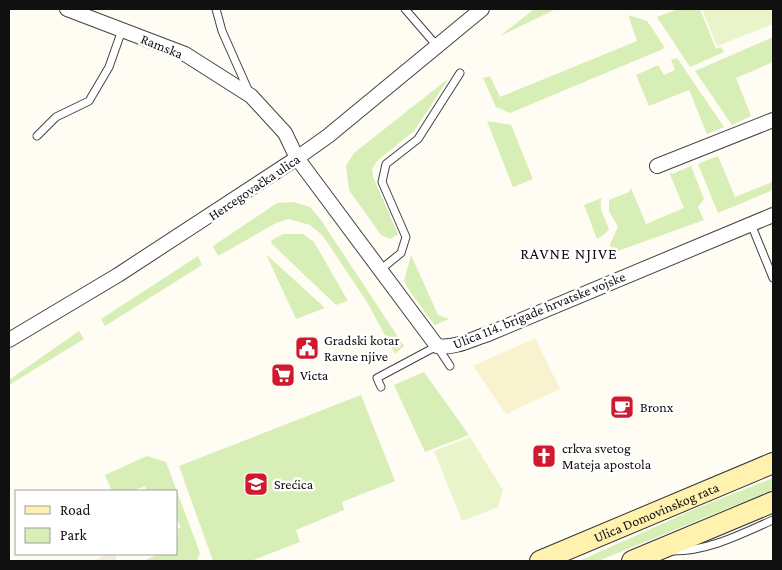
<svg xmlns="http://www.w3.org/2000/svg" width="782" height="570" viewBox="0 0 782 570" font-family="'Crimson Pro',serif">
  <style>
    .farmland { fill: #f9f2cf }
    .green { fill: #d7eeb7 }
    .pitch { fill: #e9f4ca }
    .plaza { fill: #f2ebdf }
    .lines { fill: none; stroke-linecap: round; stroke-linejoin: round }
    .service-casing { stroke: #434343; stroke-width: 9 }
    .minor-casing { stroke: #434343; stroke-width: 16 }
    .secondary-casing { stroke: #323232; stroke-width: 22 }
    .service { stroke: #fff; stroke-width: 7 }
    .minor { stroke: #fff; stroke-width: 14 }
    .secondary { stroke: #fff1ae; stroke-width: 20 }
    .labels { text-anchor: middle; stroke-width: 5; stroke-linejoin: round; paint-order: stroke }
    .street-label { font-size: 14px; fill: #101010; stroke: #fff }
    .poi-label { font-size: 14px; fill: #101010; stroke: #fff; text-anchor: start }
    .quarter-label { font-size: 16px; letter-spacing: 1px; fill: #101010; stroke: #fff }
  </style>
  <rect width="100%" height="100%" fill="#fffcf3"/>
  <!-- farmland -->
  <path class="farmland" d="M535,338L560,389L506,414L473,366Z"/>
  <!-- green -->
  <path class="green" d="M534,9H556L500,36Z
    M678,9H700L716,49L721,47L724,52L690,67L657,17Z
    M628,15L647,21L664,46L663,49L510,113L496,107L483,78L490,76L500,97L637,41Z
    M773,37V62L736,78L751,116L732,125L695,71Z
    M677,58L724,127L707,134L689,90L649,106L636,75L658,65L664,75L675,70L671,60Z
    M449,78L414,131L377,161L372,169L373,177L398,234L390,239L381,235L349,190L346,166L354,153Z
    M487,121L511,125L533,179L513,187Z
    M718,156L735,197L772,182L773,190L718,213L698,164Z
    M691,166L704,199L698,207L704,220L612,253L610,244L618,227L609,211V200L629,192L631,188L646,224L684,208L669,172L672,174Z
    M602,198C597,210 606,218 609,230L602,236L597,239L584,205Z
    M294,202L310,207L321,220L404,346L395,354L367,302L323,236L310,225L288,219L276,223L218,256L213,246L277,203Z
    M283,234H303L314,242L348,301L336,305L271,243L272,240Z
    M266,254L325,308L296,319Z
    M411,255L438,315L449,319L435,325L432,322L407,287L404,281Z
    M198,256L202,265L105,326L101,319Z
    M79,331L84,339L9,385V380Z
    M424,372L469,435L425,452L394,385Z
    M361,395L395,481L342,502L344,510L296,530L300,542L251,561H213L179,466Z
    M147,456L166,462L200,553L197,561H144L156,555V554H176V530L181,527L176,519V491H147L145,486L132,491H112L105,475Z
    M773,478V490L598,561H579L695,509Z"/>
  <!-- pitch -->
  <path class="pitch" d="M702,9H773V24L717,46Z
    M470,437L503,490L498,507L462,521L434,451Z"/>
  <!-- plaza -->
  <path class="plaza" d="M108,554H114L117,561H95V560Z"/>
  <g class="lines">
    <!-- service casing -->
    <g class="service-casing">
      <path id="service" d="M216,9L222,31L249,92
        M405,9L437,46
        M37,136L56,117L89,101L109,67L122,30
        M751,224L773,278
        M380,270L401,253L406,237L382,182L386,164L418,139L460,73
        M381,387L377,378L437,346L450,366
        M673,551C709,551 741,534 773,520"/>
    </g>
    <!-- minor casing -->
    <g class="minor-casing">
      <path id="minor" d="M67,9L185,54L251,96L285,133L297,158L437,346C454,349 472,339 488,334L773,215
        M657,166L773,120
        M9,340L118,275L297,158L328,136L482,9"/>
    </g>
    <!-- secondary casing -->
    <g class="secondary-casing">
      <g id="secondary">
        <path id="s1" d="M540,561L773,463"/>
        <path d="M632,561L773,502"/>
      </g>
    </g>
    <!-- service -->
    <use href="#service" class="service"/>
    <!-- minor -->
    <use href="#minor" class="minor"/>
    <!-- secondary -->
    <use href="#secondary" class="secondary"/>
  </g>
  <!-- icons -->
  <defs>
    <g id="civic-square" transform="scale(1.25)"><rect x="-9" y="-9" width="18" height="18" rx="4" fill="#cf192d" stroke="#fff"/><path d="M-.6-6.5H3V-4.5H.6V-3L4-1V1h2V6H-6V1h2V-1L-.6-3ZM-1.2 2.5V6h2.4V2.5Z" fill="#fff"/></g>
    <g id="supermarket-square" transform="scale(1.25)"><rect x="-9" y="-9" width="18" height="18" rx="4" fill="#cf192d" stroke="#fff"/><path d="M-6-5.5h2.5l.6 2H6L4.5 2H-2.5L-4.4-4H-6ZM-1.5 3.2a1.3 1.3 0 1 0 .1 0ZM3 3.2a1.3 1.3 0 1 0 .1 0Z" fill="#fff"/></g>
    <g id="cafe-square" transform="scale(1.25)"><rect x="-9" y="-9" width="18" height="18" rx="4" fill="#cf192d" stroke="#fff"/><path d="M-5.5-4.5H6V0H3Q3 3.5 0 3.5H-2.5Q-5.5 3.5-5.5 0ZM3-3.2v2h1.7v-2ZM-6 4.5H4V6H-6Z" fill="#fff"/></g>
    <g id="church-square" transform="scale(1.25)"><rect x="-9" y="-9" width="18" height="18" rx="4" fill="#cf192d" stroke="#fff"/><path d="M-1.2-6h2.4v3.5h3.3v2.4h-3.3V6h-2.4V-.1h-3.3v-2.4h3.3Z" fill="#fff"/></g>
    <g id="school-square" transform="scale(1.25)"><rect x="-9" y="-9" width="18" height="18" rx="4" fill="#cf192d" stroke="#fff"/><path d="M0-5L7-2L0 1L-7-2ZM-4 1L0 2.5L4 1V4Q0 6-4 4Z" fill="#fff"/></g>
  </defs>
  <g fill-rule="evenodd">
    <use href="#civic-square" x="307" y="348"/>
    <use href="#supermarket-square" x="283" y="375"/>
    <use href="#cafe-square" x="622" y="407"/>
    <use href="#church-square" x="544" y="456"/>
    <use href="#school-square" x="256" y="484"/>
  </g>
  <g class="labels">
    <!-- street labels -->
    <g class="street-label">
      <text transform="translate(162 46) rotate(22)" y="5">Ramska</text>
      <text transform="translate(254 187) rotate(-34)" y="5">Hercegovačka ulica</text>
      <text transform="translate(539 310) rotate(-22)" y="5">Ulica 114. brigade hrvatske vojske</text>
      <text dy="5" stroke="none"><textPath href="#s1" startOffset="126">Ulica Domovinskog rata</textPath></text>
    </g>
    <!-- poi labels -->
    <g class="poi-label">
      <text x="324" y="345">Gradski kotar<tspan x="324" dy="16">Ravne njive</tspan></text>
      <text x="300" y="380">Victa</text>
      <text x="640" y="412">Bronx</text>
      <text x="562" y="453">crkva svetog<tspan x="562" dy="16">Mateja apostola</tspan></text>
      <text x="274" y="489">Srećica</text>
    </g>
    <!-- quarter labels -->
    <g class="quarter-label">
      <text x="569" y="259">RAVNE NJIVE</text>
    </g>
  </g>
  <!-- border -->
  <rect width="782" height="570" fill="none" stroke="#101010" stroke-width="20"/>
  <!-- legend -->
  <rect x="15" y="490" width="162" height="65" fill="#ffffff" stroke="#9f9f9f"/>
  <rect x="25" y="506" width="25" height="8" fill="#fff1ae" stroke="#9f9f9f"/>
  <text x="60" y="515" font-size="15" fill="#101010">Road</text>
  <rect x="25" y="528" width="25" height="15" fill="#d7eeb7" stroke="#9f9f9f"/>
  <text x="60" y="540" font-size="15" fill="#101010">Park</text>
</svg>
